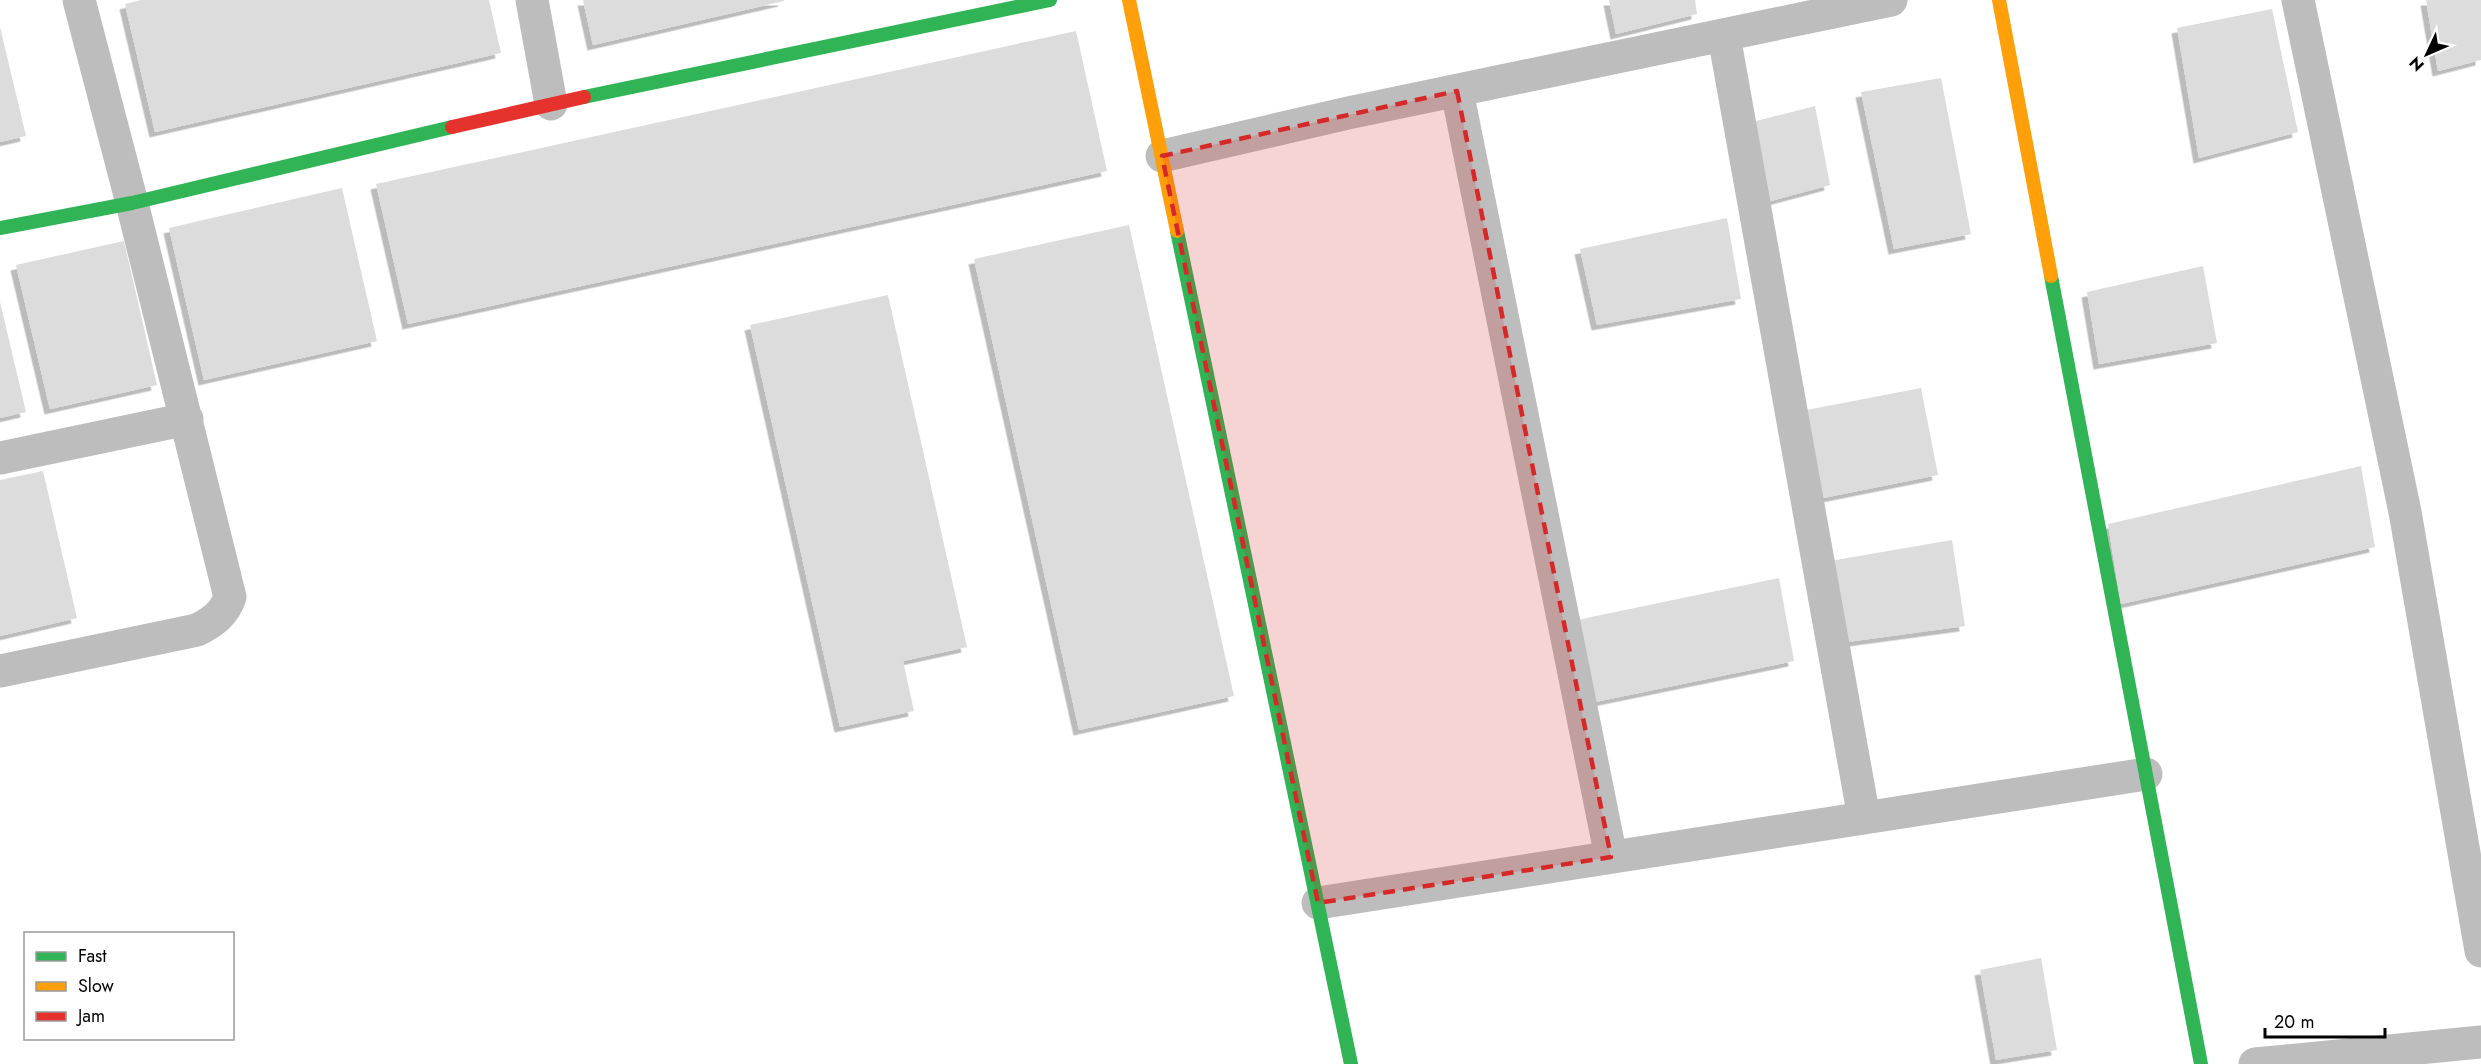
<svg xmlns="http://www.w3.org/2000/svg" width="2481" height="1064" viewBox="0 0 2481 1064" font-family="Jost,sans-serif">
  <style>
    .building { fill: #dcdcdc; filter: url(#shadow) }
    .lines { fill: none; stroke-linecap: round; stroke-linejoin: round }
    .street { stroke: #bdbdbd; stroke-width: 33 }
    .fast { stroke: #30b455; stroke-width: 14 }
    .slow { stroke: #ff9f0a; stroke-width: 14 }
    .jam { stroke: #e5322d; stroke-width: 14 }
    .marked { fill: #d62828; fill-opacity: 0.2; stroke: #d62828; stroke-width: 4.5; stroke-dasharray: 12 8; stroke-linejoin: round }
  </style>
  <defs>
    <filter id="shadow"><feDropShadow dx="-5.5" dy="5.5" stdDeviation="0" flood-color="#0004"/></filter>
  </defs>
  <rect width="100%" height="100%" fill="#fff"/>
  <!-- building -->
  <path class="building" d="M141,0H489L501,53L155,132L125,4Z
    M583,0H784V1L593,45Z
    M1609,0H1695L1697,14L1616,34Z
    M2426,0H2481V60L2438,71Z
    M2272,9L2298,132L2199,158L2177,28Z
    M0,27L26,136L0,142Z
    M1076,31L1107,171L408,324L376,184Z
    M1941,78L1971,234L1894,249L1861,92Z
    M1815,106L1830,185L1767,202L1752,122Z
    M342,188L377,341L204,380L169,228Z
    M1727,218L1741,299L1597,325L1580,249Z
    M1129,225L1234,696L1079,730L974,259Z
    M124,241L157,385L50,409L16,265Z
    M2203,266L2217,343L2099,364L2087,292Z
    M888,295L967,647L903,661L914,711L840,727L750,325Z
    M0,302L26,412L0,418Z
    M1921,388L1938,475L1818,499L1801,411Z
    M2361,466L2375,547L2121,604L2108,524Z
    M43,471L77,618L0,636V480Z
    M1952,540L1965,626L1847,642L1830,561Z
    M1779,578L1794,661L1590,703L1572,621Z
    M2041,958L2057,1050L1996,1060L1980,970Z"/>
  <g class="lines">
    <!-- street -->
    <path class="street" d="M532,0L551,104
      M2298,0L2405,512L2481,951
      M1724,36L1864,818
      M1457,91L1611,857
      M1162,156L1348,113L1891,0
      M0,458L187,419
      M0,671L197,630C213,622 224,614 230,597L132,203L79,0
      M1318,903L2146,774
      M2255,1064L2481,1042"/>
    <!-- fast -->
    <path class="fast" d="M584,97L1050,0
      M0,228L132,203L452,127
      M1177,231L1351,1064
      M2051,276L2201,1064"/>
    <!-- slow -->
    <path class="slow" d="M1129,0L1177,231
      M1999,0L2051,276"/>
    <!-- jam -->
    <path class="jam" d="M452,127L584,97"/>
  </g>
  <!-- marked area -->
  <path class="marked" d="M1457,91L1611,857L1318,903L1162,156Z"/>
  <!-- legend -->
  <rect x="24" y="932" width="210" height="108" fill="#ffffff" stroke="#999999" stroke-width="1.5"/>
  <rect x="36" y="952" width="30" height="9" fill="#30b455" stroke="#999999" stroke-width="1.5"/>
  <text x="78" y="962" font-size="18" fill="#000000">Fast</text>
  <rect x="36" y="982" width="30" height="9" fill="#ff9f0a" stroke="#999999" stroke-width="1.5"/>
  <text x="78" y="992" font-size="18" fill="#000000">Slow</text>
  <rect x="36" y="1012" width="30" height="9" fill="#e5322d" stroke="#999999" stroke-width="1.5"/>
  <text x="78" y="1022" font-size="18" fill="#000000">Jam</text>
  <!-- north arrow -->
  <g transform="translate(2427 54) rotate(226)" stroke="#ffffff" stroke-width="4.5" paint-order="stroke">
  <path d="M0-4.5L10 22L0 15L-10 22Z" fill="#000000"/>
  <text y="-9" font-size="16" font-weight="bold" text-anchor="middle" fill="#000000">N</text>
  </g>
  <!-- scale -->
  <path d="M2265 1028v9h120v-9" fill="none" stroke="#000000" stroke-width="3"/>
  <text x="2274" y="1028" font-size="18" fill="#000000" stroke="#ffffff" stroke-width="4.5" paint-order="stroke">20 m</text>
</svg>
